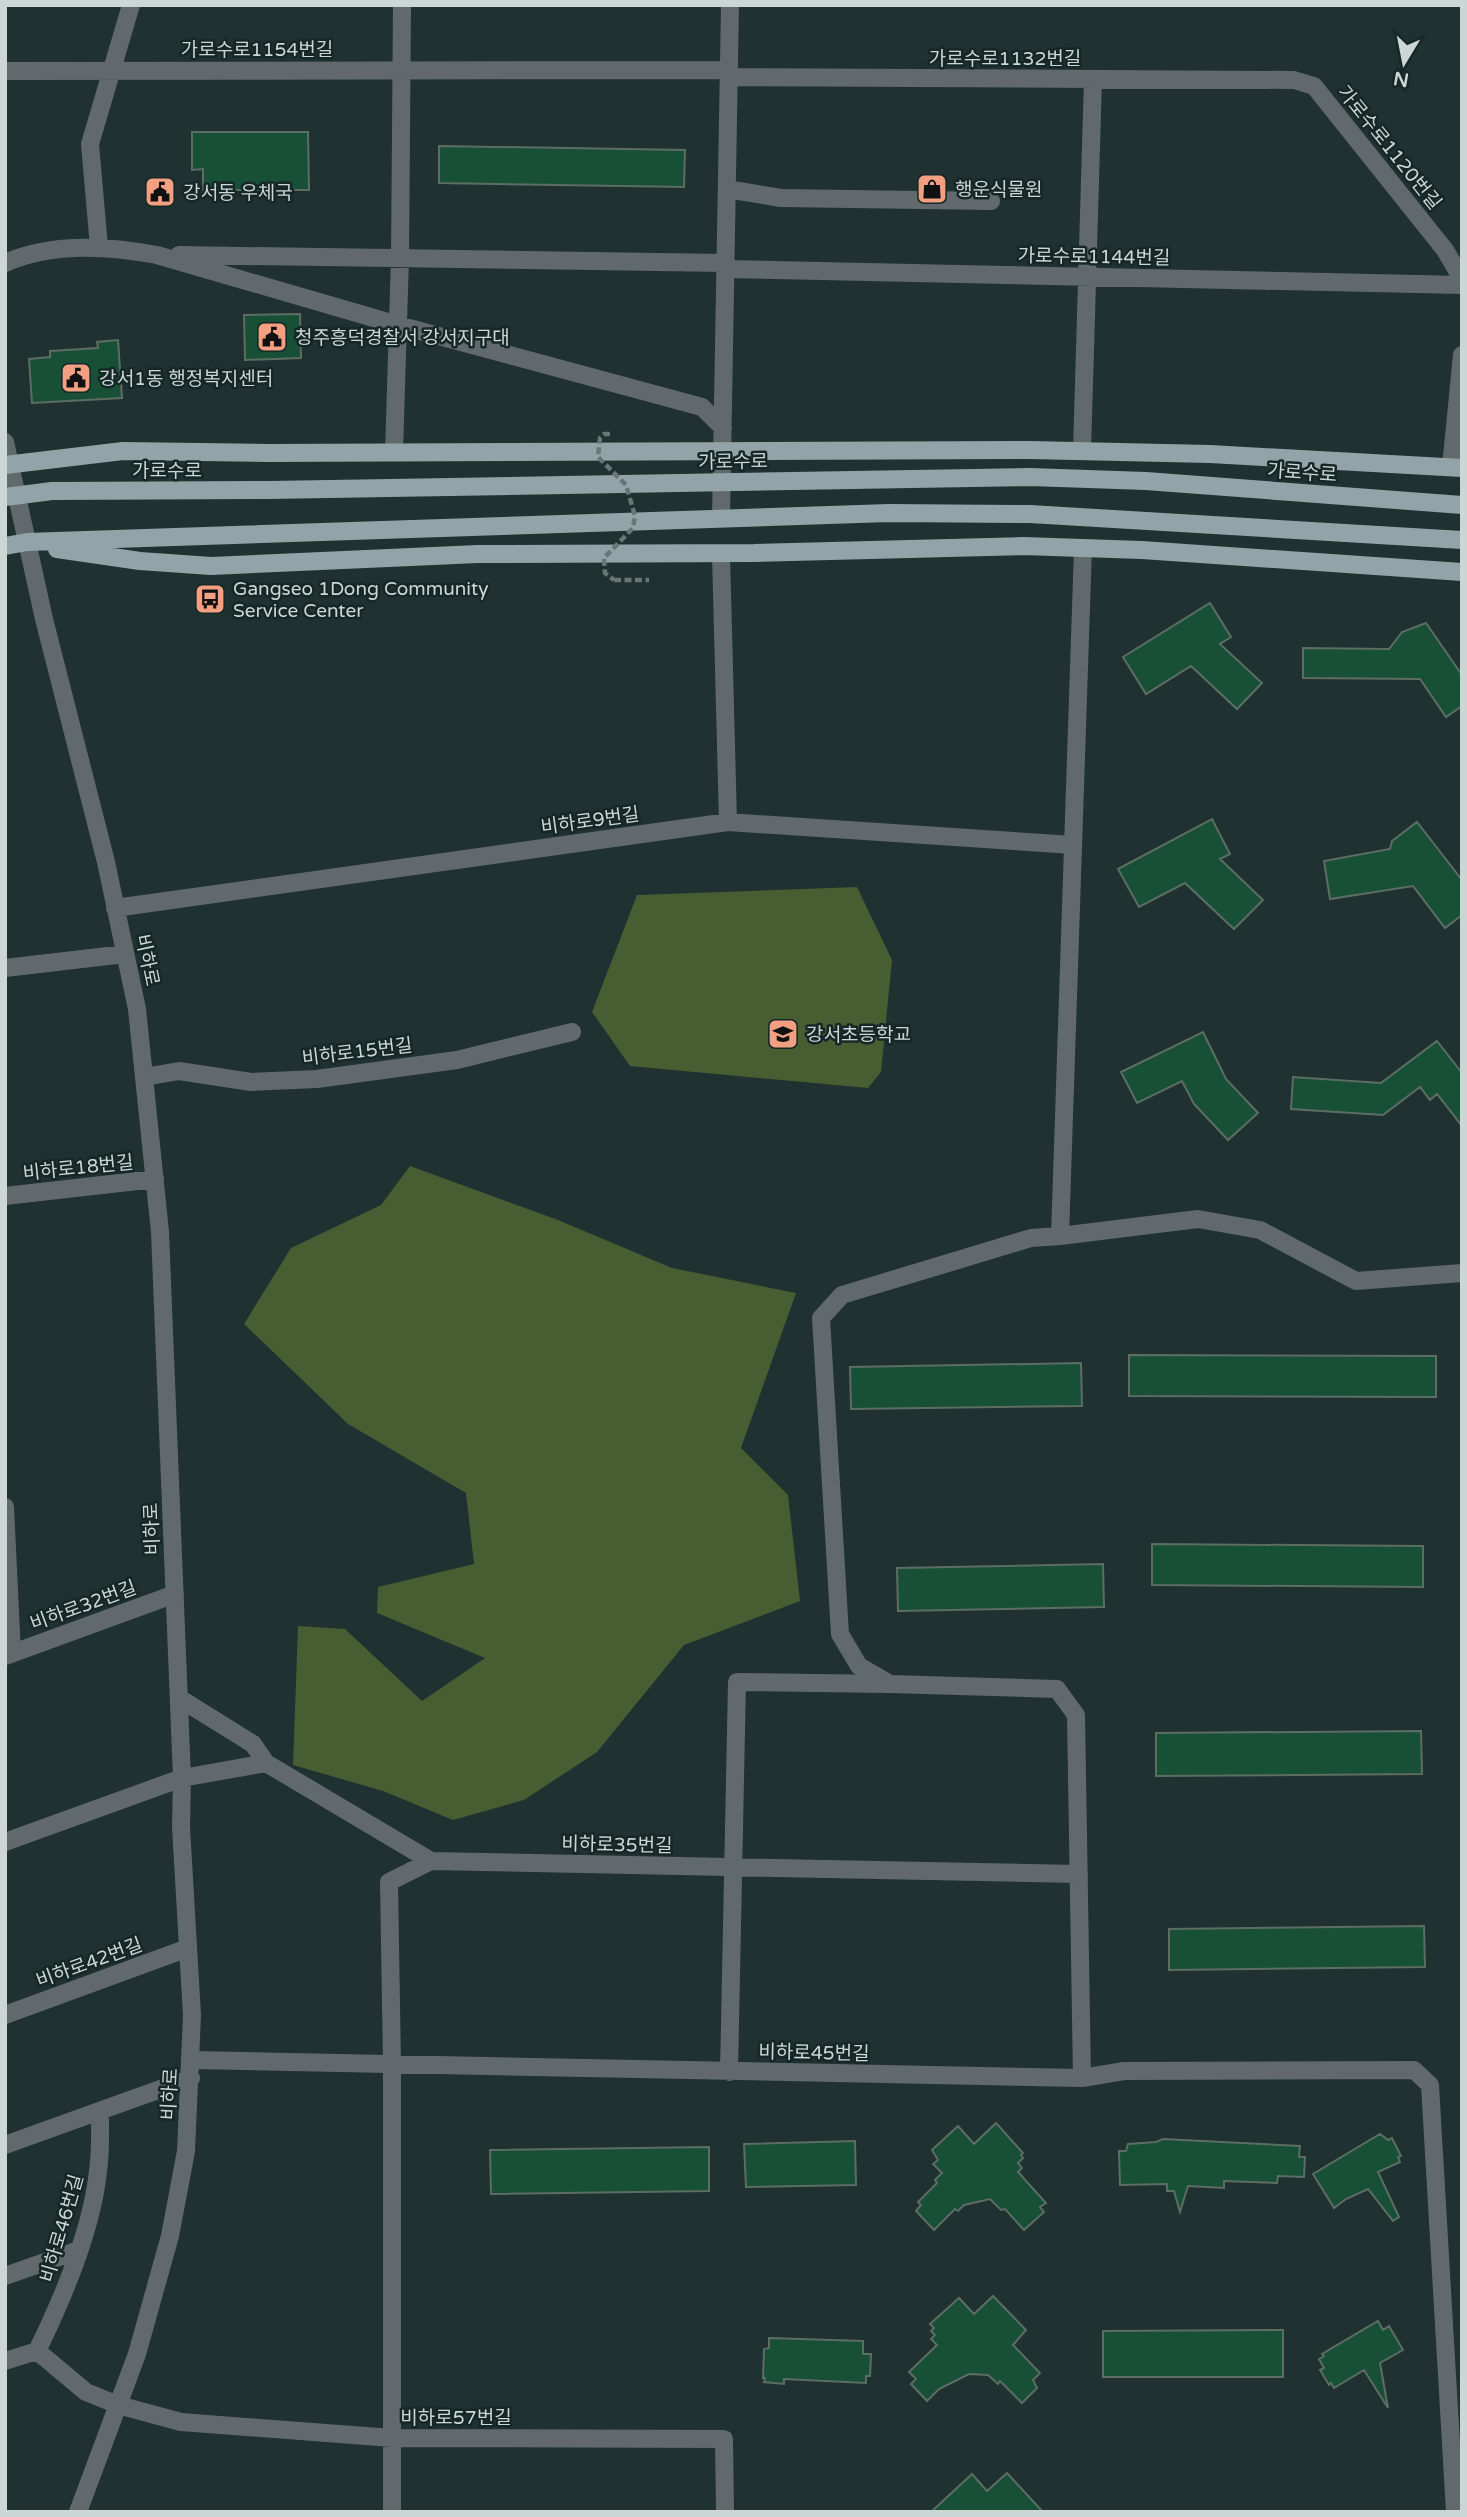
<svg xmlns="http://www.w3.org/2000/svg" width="1467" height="2517" viewBox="0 0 1467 2517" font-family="'Varela Round','Noto Sans KR',sans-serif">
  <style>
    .green { fill: #475e32 }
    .building { fill: #185037; stroke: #5d6d64; stroke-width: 2 }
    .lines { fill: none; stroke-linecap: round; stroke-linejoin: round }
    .path { stroke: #687776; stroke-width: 4.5; stroke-dasharray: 7 3.5; stroke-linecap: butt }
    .minor { stroke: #61696c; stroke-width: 18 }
    .major { stroke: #93a4a9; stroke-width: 18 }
    .path-bridge { stroke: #687776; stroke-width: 4.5; stroke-dasharray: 7 3.5; stroke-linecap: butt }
    .labels { text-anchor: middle; stroke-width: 5; stroke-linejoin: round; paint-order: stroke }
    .street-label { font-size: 19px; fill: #cbd6d5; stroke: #152726 }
    .poi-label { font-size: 19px; fill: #cbd6d5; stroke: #152726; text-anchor: start }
  </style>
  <rect width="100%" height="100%" fill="#1f3130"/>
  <!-- green -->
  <path class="green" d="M857,887L892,960L881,1072L868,1088L630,1066L592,1012L637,895Z
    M410,1166L558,1220L672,1268L796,1293L741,1448L788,1495L800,1601L684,1645L597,1752L524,1800L453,1820L383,1791L293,1765L298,1626L345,1629L422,1701L485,1658L377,1613L378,1587L474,1564L466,1493L348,1424L244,1324L291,1248L381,1205Z"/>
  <!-- building -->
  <path class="building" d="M192,132H308L309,190H203V169L192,170Z
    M439,146L685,150L684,187L439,183Z
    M300,314L301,358L245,360L244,315Z
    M118,340L122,398L32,403L29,359L50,357V351L98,348L97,342Z
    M1210,603L1231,637L1220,644L1262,683L1237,709L1191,666L1146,694L1123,657Z
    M1426,623L1462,675V706L1446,717L1420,679L1303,678V648L1389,649L1402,632Z
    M1212,819L1230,854L1220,859L1263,900L1234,929L1185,883L1139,907L1118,869Z
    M1417,822L1462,880V915L1445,928L1413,886L1330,899L1324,861L1390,849L1392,841Z
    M1203,1032L1226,1079L1258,1113L1228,1140L1194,1104L1182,1081L1137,1103L1121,1072Z
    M1437,1041L1462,1073V1126L1437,1094L1430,1100L1420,1087L1383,1115L1291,1109L1293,1077L1381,1083Z
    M1129,1355L1436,1356V1397L1129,1396Z
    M1081,1363L1082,1406L851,1409L850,1367Z
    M1152,1544L1423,1546V1587L1152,1585Z
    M1103,1564L1104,1607L898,1611L897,1568Z
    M1421,1731L1422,1774L1156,1776V1733Z
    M1424,1926L1425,1967L1169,1970V1929Z
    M996,2123L1023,2153L1021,2155L1023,2158L1018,2163L1022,2168L1018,2172L1046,2203L1040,2207L1044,2212L1024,2230L1005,2209L1001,2210L990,2199L964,2205L958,2211L955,2209L934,2230L916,2211L921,2205L918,2202L937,2183L935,2180L942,2173L933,2164L938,2160L932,2150L958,2126L974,2144Z
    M1380,2134L1388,2140L1392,2138L1401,2156L1398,2157L1400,2162L1378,2172L1399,2217L1393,2221L1368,2189L1346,2199L1334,2208L1313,2174Z
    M1163,2139L1300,2146L1299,2157H1305L1304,2177L1278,2176L1277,2183L1224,2181V2188L1188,2186L1180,2212L1174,2191H1167V2184L1120,2185L1119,2151H1126L1128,2144L1156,2142Z
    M855,2141L856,2185L746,2187L744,2144Z
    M709,2147V2191L491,2194L490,2150Z
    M993,2296L1026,2330L1013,2345L1040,2373L1033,2380L1037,2388L1022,2403L1000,2381L998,2384L988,2375L969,2374L939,2389L927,2401L911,2384L916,2379L909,2372L937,2345L931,2339L935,2335L931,2331L934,2328L930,2324L959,2298L974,2314Z
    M1378,2321L1383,2330L1389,2326L1403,2350L1380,2363L1388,2408L1364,2370L1334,2388L1331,2383L1329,2385L1320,2370L1324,2368L1319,2359L1324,2356L1322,2354Z
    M1283,2330V2377H1103V2331Z
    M769,2338L863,2341V2354H871L870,2376H866V2383L784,2379V2384L764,2382L765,2378H763L764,2349L769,2348Z
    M1007,2473L1043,2512H931L972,2474L987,2491Z"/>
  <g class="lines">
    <!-- path -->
    <path class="path" d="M614,580H649"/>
    <!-- minor -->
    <path class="minor" d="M5,71L729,70
      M729,77L1294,80L1314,86L1445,250L1462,279
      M727,189L781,198L991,201
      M99,247L90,144L131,5
      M179,255L725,263
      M5,263C53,242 108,246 157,255L398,325L702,407L723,428
      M725,269L1462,285
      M5,442L44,619L106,862L137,1009L160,1232L182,1778L181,1827L192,2015L186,2151L170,2236L137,2354L78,2512
      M1082,451L1093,79
      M394,452L400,258L402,5
      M1451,467L1462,355
      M721,518L730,5
      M721,554L728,822
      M115,908L728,822L1073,845
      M5,968L125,954
      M144,1077L179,1071L251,1082L317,1079L457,1060L572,1032
      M5,1196L155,1179
      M1060,1236L1198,1219L1260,1230L1356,1281L1462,1273
      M5,1507L12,1654
      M5,1656L175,1594
      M179,1698L253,1744L266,1763
      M5,1842L182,1778L266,1763L431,1861L1079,1874
      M5,2015L188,1948
      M192,2060L1082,2078L1124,2071L1414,2070L1430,2085L1455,2512
      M729,2072L737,1682L887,1684
      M1082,2078L1076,1715L1057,1689L890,1684L859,1666L840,1634L821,1318L842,1295L1031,1238L1060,1236L1083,548
      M5,2145L191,2078
      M5,2276L79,2250
      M37,2351C63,2298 92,2230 98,2171C101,2151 100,2130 100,2111
      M5,2361L37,2351L86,2392L118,2405L181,2422L392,2438L724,2439L725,2512
      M392,2512V2065L389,1882L431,1861"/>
    <!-- major -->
    <path class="major" d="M5,465L123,451L266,453L1030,450L1210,454L1462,468
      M5,497L52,491L269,490L1030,477L1146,481L1462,505
      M5,546L27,542L889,513L1030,514L1462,540
      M57,549L140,561L211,566L478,554L754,553L1023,546L1142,550L1462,572"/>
    <!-- path-bridge -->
    <path class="path-bridge" d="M610,434H604L600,438L598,457L626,485L635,516L633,528L604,558L605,573L614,580"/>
  </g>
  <!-- icons -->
  <defs>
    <g id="shop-square" transform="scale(1.575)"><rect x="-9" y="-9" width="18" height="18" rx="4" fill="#f3a082" stroke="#152726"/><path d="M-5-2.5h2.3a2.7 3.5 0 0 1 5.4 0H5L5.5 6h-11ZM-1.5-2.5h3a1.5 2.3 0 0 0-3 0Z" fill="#111"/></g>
    <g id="civic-square" transform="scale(1.575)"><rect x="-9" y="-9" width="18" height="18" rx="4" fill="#f3a082" stroke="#152726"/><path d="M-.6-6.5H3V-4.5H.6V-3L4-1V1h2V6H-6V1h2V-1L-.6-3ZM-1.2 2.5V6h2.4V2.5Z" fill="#111"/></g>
    <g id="bus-square" transform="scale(1.575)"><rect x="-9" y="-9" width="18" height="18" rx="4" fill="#f3a082" stroke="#152726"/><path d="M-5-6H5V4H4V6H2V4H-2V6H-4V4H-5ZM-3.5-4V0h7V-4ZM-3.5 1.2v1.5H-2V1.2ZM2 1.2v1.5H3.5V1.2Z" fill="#111"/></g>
    <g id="school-square" transform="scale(1.575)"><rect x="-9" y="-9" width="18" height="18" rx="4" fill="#f3a082" stroke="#152726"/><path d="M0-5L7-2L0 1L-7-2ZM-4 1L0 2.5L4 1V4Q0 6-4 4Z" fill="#111"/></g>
  </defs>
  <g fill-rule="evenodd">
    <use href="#shop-square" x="932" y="189"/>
    <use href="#civic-square" x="160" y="192"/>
    <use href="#civic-square" x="272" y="337"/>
    <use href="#civic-square" x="76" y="378"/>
    <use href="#bus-square" x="210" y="599"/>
    <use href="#school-square" x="783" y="1034"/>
  </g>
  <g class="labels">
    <!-- street labels -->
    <g class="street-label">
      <text x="257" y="56">가로수로1154번길</text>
      <text x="1005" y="65">가로수로1132번길</text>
      <text transform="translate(1390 147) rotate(51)" y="7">가로수로1120번길</text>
      <text transform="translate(1094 256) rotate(1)" y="7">가로수로1144번길</text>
      <text transform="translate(733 461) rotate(-1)" y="7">가로수로</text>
      <text x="167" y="477">가로수로</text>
      <text transform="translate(1302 472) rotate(4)" y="7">가로수로</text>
      <text transform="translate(590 820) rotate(-8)" y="7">비하로9번길</text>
      <text transform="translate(148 960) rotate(78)" y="7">비하로</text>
      <text transform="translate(357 1051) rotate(-7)" y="7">비하로15번길</text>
      <text transform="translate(78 1167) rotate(-6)" y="7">비하로18번길</text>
      <text transform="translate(151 1529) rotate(-92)" y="7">비하로</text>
      <text transform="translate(83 1605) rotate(-20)" y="7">비하로32번길</text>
      <text transform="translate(617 1844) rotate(1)" y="7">비하로35번길</text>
      <text transform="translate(89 1962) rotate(-20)" y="7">비하로42번길</text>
      <text transform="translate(814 2052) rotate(1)" y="7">비하로45번길</text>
      <text transform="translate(169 2094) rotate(-87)" y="7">비하로</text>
      <text transform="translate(61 2228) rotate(-74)" y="7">비하로46번길</text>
      <text x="456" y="2424">비하로57번길</text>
    </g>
    <!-- poi labels -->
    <g class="poi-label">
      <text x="955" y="196">행운식물원</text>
      <text x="183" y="199">강서동 우체국</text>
      <text x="295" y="344">청주흥덕경찰서 강서지구대</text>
      <text x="99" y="385">강서1동 행정복지센터</text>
      <text x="233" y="595">Gangseo 1Dong Community<tspan x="233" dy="22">Service Center</tspan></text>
      <text x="806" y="1041">강서초등학교</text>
    </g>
  </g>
  <!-- border -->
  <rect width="1467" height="2517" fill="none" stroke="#cbd6d5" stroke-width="14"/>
  <!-- north arrow -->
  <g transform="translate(1404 63) rotate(190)" stroke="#152726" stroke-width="5" paint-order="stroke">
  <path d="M0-5L12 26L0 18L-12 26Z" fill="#cbd6d5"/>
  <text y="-10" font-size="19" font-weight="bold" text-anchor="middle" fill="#cbd6d5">N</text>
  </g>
</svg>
